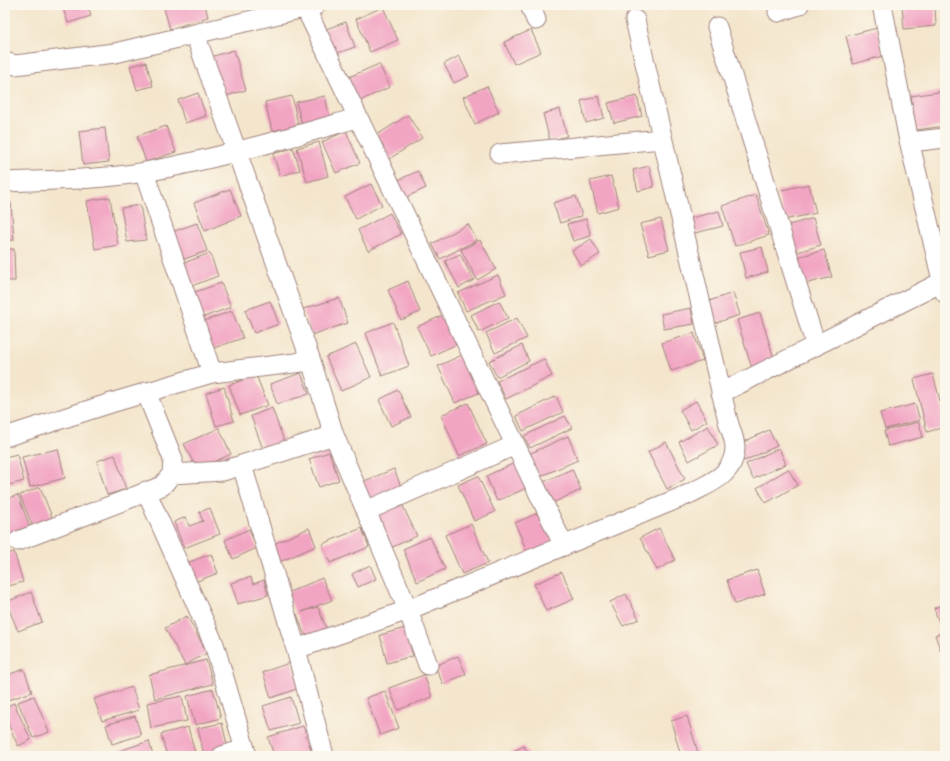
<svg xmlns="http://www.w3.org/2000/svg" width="950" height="761" viewBox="0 0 950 761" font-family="'Libre Caslon Text',serif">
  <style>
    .building { fill: #f2a4c3 }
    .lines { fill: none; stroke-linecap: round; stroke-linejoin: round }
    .minor-casing { stroke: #9f827c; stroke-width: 21 }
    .minor { stroke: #fff; stroke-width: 19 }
  </style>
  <rect width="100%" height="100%" fill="#fbf7ec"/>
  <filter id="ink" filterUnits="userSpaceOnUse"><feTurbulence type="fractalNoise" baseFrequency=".025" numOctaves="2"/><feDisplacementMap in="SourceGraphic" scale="8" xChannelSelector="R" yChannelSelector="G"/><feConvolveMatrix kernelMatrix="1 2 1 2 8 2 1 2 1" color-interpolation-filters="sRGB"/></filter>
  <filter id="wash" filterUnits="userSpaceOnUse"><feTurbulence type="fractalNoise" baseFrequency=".012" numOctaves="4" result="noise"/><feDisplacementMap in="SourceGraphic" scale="16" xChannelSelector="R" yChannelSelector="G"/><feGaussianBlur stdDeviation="0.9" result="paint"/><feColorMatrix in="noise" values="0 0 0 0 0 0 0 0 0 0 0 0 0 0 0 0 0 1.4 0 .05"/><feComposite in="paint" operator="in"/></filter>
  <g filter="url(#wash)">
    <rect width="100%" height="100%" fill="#f4e6cd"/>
    <g id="blocks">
      <!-- building -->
      <path class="building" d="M62,5H88L91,16L68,23Z
        M163,5H205L208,17L170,29Z
        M453,5H464L455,9Z
        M902,5H935L936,26L904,29Z
        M383,7L398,40L370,52L356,19Z
        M346,22L355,47L329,56L320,31Z
        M877,28L883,56L853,64L846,36Z
        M531,30L541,52L514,64L504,42Z
        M234,50L246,90L219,98L207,58Z
        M459,56L469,76L454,83L444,64Z
        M146,62L153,86L137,90L130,66Z
        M379,64L390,87L353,104L342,80Z
        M487,86L499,112L475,124L463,97Z
        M945,91V126L916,130L911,96Z
        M198,93L206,116L185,123L178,100Z
        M292,96L298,125L272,131L265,102Z
        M325,96L330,119L302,125L296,102Z
        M599,96L604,118L586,123L581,101Z
        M637,96L642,116L614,123L608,103Z
        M560,109L567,136L550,141L543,114Z
        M408,115L422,138L386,161L372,138Z
        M166,126L176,152L146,162L137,136Z
        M105,128L109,162L83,165L79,131Z
        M346,131L360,163L336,173L322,142Z
        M319,142L328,176L307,182L297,148Z
        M293,148L300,170L280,176L273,154Z
        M649,166L654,187L638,191L633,170Z
        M418,171L426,188L402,199L394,182Z
        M611,176L619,207L598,213L590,181Z
        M371,184L382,205L356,219L345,197Z
        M809,184L816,213L784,220L777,191Z
        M230,189L241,216L205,231L194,203Z
        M756,195L769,235L735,246L722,206Z
        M576,196L582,216L560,223L553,203Z
        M110,197L118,245L95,249L87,201Z
        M11,203L14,240L5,241V204Z
        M140,205L146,240L127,242L121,208Z
        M719,211L723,226L687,235L683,220Z
        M390,213L401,234L368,251L358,230Z
        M813,218L821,245L794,253L786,226Z
        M586,219L591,236L573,241L567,224Z
        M661,219L669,250L649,255L640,224Z
        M197,223L207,251L179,261L169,233Z
        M468,224L477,240L440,259L432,244Z
        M591,239L600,254L581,266L572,251Z
        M480,240L496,269L477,280L461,250Z
        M945,240V268L939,241Z
        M762,247L768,272L746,278L740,252Z
        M5,249H14L15,281H5Z
        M824,250L832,277L801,285L794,258Z
        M210,253L218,276L189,287L181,264Z
        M460,254L474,280L459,288L445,261Z
        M498,275L506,294L466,311L458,293Z
        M408,281L420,312L401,320L388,290Z
        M221,283L231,307L201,318L192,293Z
        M733,293L740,315L712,324L706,302Z
        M339,298L348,323L311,335L303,309Z
        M270,301L279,324L254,333L245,310Z
        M499,301L508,318L479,332L471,315Z
        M691,308L694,324L664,329L661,314Z
        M232,311L243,338L211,349L201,322Z
        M760,313L776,365L753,372L737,320Z
        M443,315L457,344L431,356L417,327Z
        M517,318L527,338L495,353L486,333Z
        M393,322L409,366L382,376L366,333Z
        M694,333L703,361L671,371L662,343Z
        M356,344L371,377L341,391L326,357Z
        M522,345L529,361L497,377L489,361Z
        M464,354L481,392L455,403L438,366Z
        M544,359L552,376L506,399L497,381Z
        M301,373L309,394L277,404L270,384Z
        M933,374L945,420V427L927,432L914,379Z
        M256,375L268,405L240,415L229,385Z
        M224,387L234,421L216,426L206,393Z
        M398,390L411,417L391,426L379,400Z
        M556,396L563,412L523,431L516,416Z
        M696,401L707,421L691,430L680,410Z
        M468,403L487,444L459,456L441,415Z
        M915,404L920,420L885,429L880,413Z
        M272,408L285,444L264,452L251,416Z
        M565,416L572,428L530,448L524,436Z
        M919,422L923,437L888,446L884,431Z
        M708,426L718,445L689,461L679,442Z
        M219,428L231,454L197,470L184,444Z
        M769,430L777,446L744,461L737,445Z
        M568,436L578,460L539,477L529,454Z
        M666,442L685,479L667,489L648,452Z
        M779,448L786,464L753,479L746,464Z
        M58,449L65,478L30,487L22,457Z
        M329,452L339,480L319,487L309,459Z
        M17,454L24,481L5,486V457Z
        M115,455L126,489L107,495L97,461Z
        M517,462L529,487L497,501L486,476Z
        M394,469L402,489L371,503L362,482Z
        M572,469L581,490L550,504L541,483Z
        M788,469L798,485L766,503L757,488Z
        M478,476L495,512L474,521L458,485Z
        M40,487L54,522L34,530L20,495Z
        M18,495L31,530L11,538L5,523V499Z
        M402,504L417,536L388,549L373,517Z
        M210,508L220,534L184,548L174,522L186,517L189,526L203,521L199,512Z
        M540,512L555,548L530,559L515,523Z
        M471,524L488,563L462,574L445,535Z
        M309,528L316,546L275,564L267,547Z
        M362,528L369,547L330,563L322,544Z
        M659,528L675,560L657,570L640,538Z
        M249,529L257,548L233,559L225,540Z
        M430,537L445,569L417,582L403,549Z
        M14,552L23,582L5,587V554Z
        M211,554L218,573L192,583L184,564Z
        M370,565L376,579L358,587L352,574Z
        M757,570L765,594L735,604L727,580Z
        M562,572L574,599L546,611L534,584Z
        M251,577L253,584L264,580L268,595L238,604L231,583Z
        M322,578L332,600L302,612L318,607L328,633L307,641L297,614L296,615L287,593Z
        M31,592L42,622L18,631L6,602Z
        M626,594L639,619L623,626L610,602Z
        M945,604V629L942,631L934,608Z
        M187,616L207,653L185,665L165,628Z
        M405,628L413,656L387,663L380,635Z
        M945,632V662L935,635Z
        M458,656L466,674L443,684L435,666Z
        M206,660L213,684L155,699L149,675Z
        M292,662L300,688L271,698L263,672Z
        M24,669L32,692L5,701V676Z
        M424,675L432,697L398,710L389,688Z
        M132,687L139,710L102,721L94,699Z
        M213,689L221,718L195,725L187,696Z
        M385,691L399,728L380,735L366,698Z
        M34,696L49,732L33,738L18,702Z
        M182,696L187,721L151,728L147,703Z
        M291,697L299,723L271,731L263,706Z
        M14,703L31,740L18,746L5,717V707Z
        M135,716L141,735L112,744L106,725Z
        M687,716L699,756H681L671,721Z
        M222,723L229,753L215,756H204L198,728Z
        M303,726L311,750L294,756H274L268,737Z
        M188,727L196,756H167L161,734Z
        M149,741L153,756H117L116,752Z
        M524,746L529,756H503Z"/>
    </g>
  </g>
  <g filter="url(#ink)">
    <use href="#blocks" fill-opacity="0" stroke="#9f827c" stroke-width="1"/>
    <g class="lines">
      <!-- minor casing -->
      <g class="minor-casing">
        <path id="minor" d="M304,5L564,546
          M530,5L536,20
          M882,5L908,136L945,293
          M778,12L799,5
          M717,27L816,346
          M195,34L311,361L334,435L408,610L428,665
          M5,62L15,65L115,53L316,5
          M910,142L945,138
          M500,154L662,139
          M144,172L212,373
          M5,182C51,180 99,180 145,172C217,159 287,138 357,118
          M721,393L942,282
          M5,437L111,403L212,373L311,361
          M242,465L296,649L324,756
          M172,474L223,471L334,435
          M146,491L214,644L247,756
          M366,511L515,445
          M18,541L162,486L172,474L173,459L146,392
          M296,649L408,610L689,494C709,483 734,476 735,448C735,439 730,429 728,421L635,20
          M222,756L244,749"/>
      </g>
      <!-- minor -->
      <use href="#minor" class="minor"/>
    </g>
  </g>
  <!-- margin -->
  <rect width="950" height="761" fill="none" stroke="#fbf7ec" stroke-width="20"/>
</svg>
